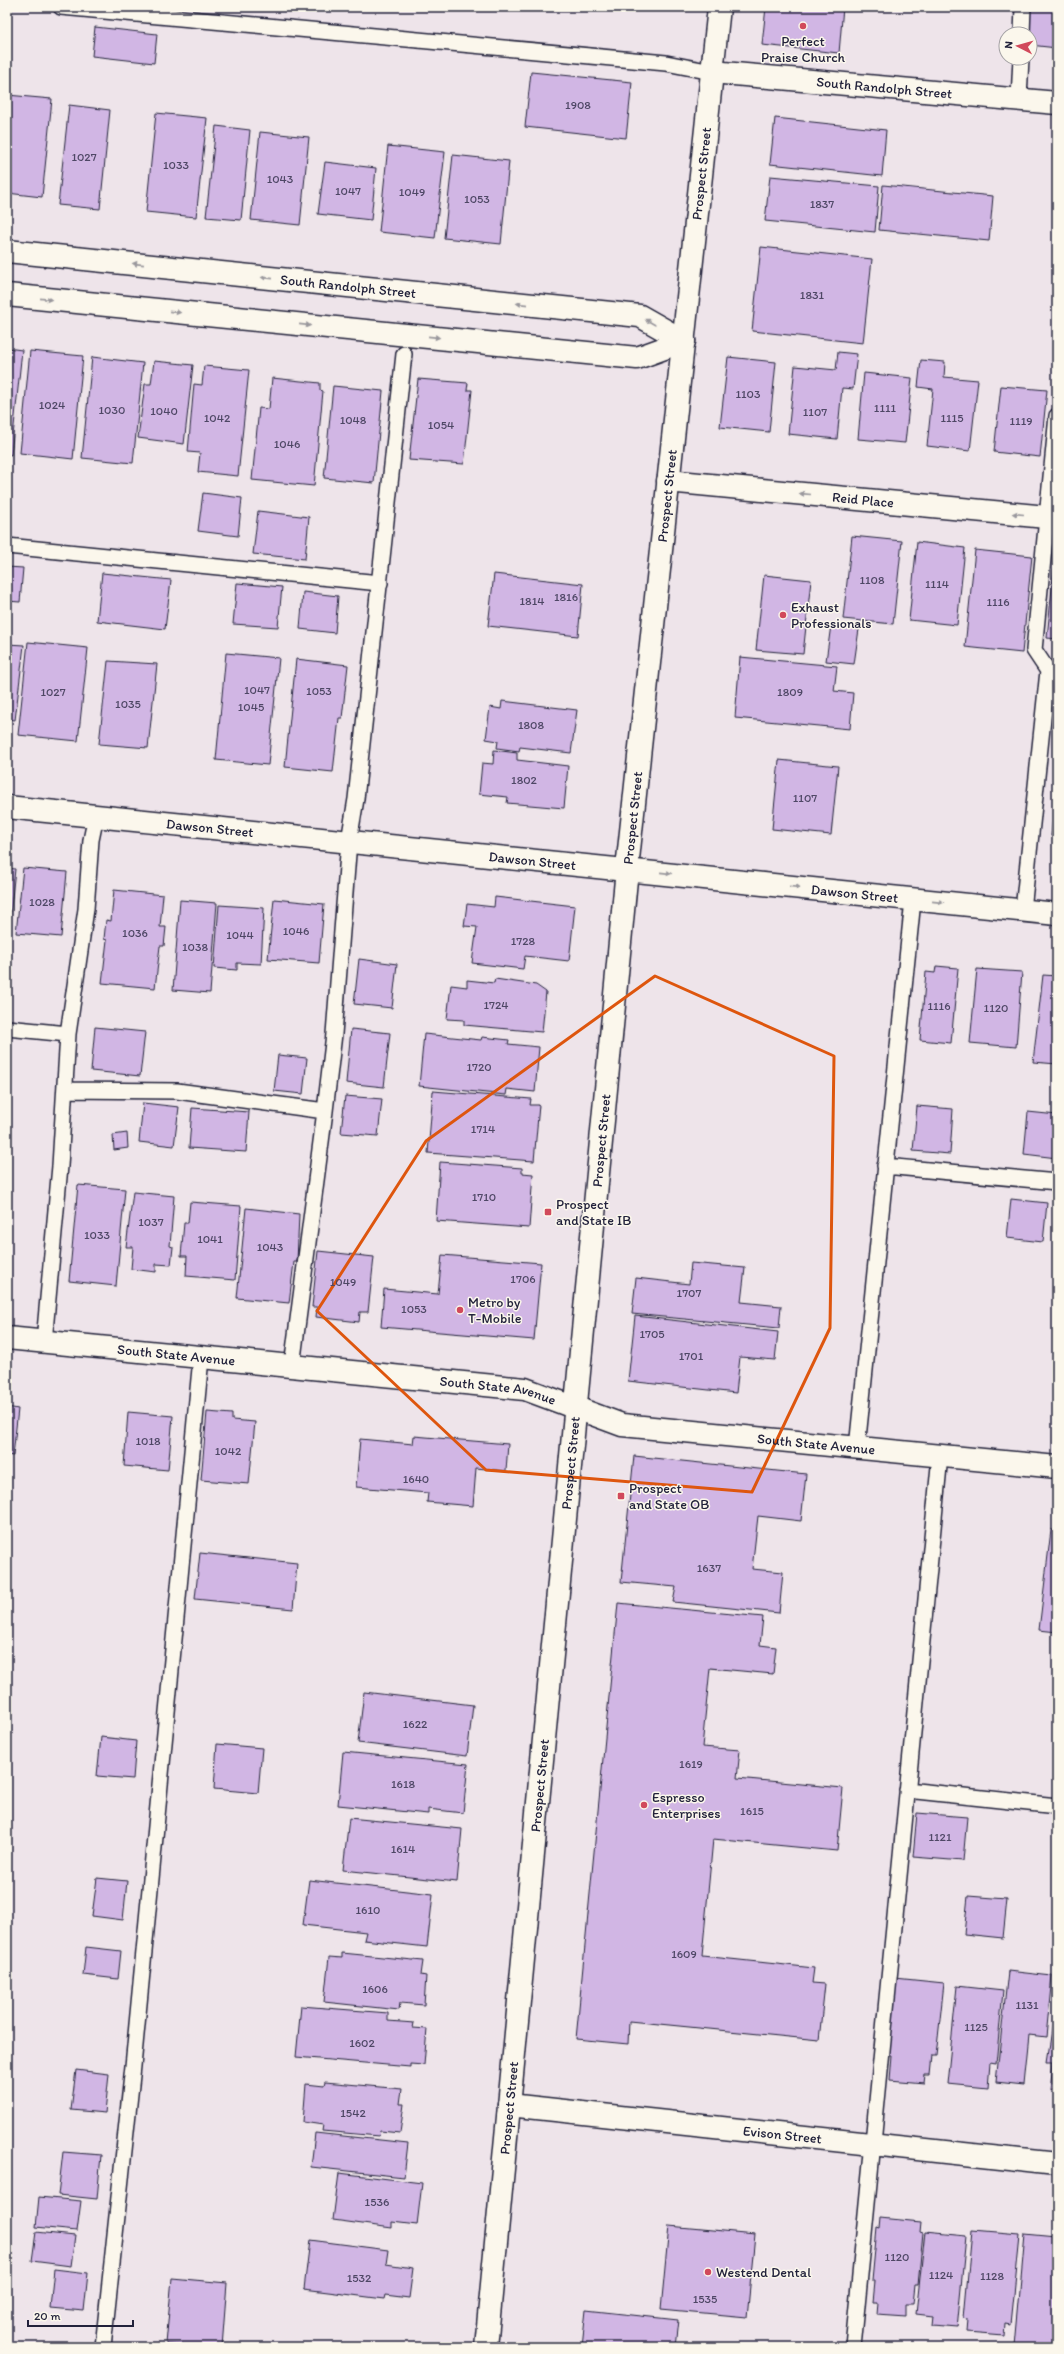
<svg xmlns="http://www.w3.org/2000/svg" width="1064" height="2354" viewBox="0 0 1064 2354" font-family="Itim,sans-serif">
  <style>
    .building { fill: #d1b6e4; stroke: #22223b }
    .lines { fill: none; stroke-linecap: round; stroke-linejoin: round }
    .service-casing { stroke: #22223b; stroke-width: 18 }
    .minor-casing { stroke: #22223b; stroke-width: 25 }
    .tertiary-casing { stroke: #22223b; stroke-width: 25 }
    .secondary-casing { stroke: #22223b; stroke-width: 25 }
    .service { stroke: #fbf7ec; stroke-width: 15 }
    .minor { stroke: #fbf7ec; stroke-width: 22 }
    .tertiary { stroke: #fbf7ec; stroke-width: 22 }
    .secondary { stroke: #fbf7ec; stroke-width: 22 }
    .oneway { fill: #99979c }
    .marked { fill: none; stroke: #de560e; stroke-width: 3; stroke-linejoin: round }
    .poi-dot { fill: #d1495b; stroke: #fbf7ec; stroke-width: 1.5 }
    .labels { text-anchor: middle; stroke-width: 3; stroke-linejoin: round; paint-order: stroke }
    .number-label { font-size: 12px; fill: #4e4765 }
    .poi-label { font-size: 14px; fill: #22223b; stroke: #fbf7ec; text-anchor: start }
    .street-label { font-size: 14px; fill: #22223b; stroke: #fbf7ec }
  </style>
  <rect width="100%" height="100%" fill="#eee4ea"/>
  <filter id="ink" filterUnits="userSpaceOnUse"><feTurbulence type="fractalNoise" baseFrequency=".025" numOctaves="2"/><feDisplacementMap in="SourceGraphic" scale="8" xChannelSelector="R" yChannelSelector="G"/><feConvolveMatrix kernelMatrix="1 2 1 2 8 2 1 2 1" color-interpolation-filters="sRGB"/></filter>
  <g filter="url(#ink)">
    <!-- building -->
    <path class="building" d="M766,7H843L839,53L762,45Z
      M1027,7H1057V48L1030,45V34H1024Z
      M95,27L157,34L154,63L92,56Z
      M531,72L632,82L626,138L525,127Z
      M7,95L52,99L42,197L7,193Z
      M69,105L110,110L100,209L58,205Z
      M156,113L207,118L196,217L146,212Z
      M775,118L886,130L882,176L770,164Z
      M216,126L250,130L241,220L206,217Z
      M260,132L309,137L300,225L251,220Z
      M388,146L445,152L435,238L379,232Z
      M453,155L509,161L501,244L444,238Z
      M325,162L376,168L371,220L318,214Z
      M770,176L879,186L875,232L765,221Z
      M883,185L993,196L989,241L879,230Z
      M761,247L872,259L863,343L752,331Z
      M7,348L22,350L11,455L7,454Z
      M30,351L83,356L73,459L20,453Z
      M838,352L857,354L853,389L842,388L837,439L788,434L795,366L836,370Z
      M92,357L143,363L133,463L82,458Z
      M728,357L776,362L769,432L720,427Z
      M921,360L945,362L944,377L978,380L970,451L927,446L933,389L918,387Z
      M154,361L193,365L184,444L138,438L145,384H151Z
      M204,366L249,370L238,476L198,472L200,453L188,452L194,384L202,385Z
      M864,373L912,378L905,443L858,439Z
      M272,378L320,383V390L323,391L314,486L252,480L259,408L269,409Z
      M418,379L468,383L467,390H472L464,464L409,460Z
      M333,386L383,391L374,483L324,478Z
      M1001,386L1047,390L1040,457L994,452Z
      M203,493L242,498L238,536L198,531Z
      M258,511L309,517L305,559L253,554Z
      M852,536L902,541L893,624L843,619Z
      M917,542L965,548L957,625L909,620Z
      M975,550L1032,556L1022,653L965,647Z
      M7,567L23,568L20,602L7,601Z
      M1054,568H1057V639L1047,638Z
      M102,573L171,580L165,629L97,621Z
      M494,574L583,584L578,636L488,626Z
      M764,575L811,580L803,654L756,650Z
      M237,583L282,587L278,627L233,624Z
      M303,592L338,596L335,633L300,629Z
      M831,625L859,629L854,664L826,661Z
      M28,642L88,648L78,741L18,735Z
      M7,644L24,645L15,720L7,719Z
      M226,653L279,658L268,765L216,760Z
      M740,657L837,666L834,691L853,693L850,729L735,718Z
      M296,659L348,665L342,718H339L333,772L285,767Z
      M108,661L157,664L148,748L99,744Z
      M502,701L577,710L571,753L520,747L519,751L497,748L498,741L486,739L490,707L501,709Z
      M494,750L517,753V760L568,766L564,808L507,803L508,797L479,794L482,763L493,764Z
      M779,760L838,766L831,835L772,829Z
      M1057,781V836H1051Z
      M7,868L15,869L8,937H7Z
      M23,868L67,872L61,937L16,933Z
      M114,890L163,895L160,927H166L164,946H160L155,988L102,983L107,940L104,939L106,920L111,921Z
      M495,897L575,906L569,961L525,956L523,969L472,963L477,927L464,926L467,904L494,907Z
      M274,899L324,904L319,963L268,959Z
      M180,900L217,903L210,993L173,990Z
      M219,905L264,908L261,964L237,963V970L214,968Z
      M359,959L397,964L392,1008L354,1004Z
      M936,966L958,968L951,1043L920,1040L926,972L935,973Z
      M977,969L1022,972L1016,1047L970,1043Z
      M1043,975L1057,976V1064L1033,1062Z
      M495,979L536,985L546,992L542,1032L464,1025V1020L447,1019L451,985L467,987V980L494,983Z
      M95,1027L145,1032L140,1076L91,1071Z
      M351,1029L390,1033L384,1087L346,1083Z
      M424,1034L481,1040L482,1037L509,1040L508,1044L539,1047L535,1092L507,1089L506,1095L419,1086Z
      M278,1055L307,1058L303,1094L274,1091Z
      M433,1091L531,1099L530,1105H539L534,1161L428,1153Z
      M345,1096L382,1099L378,1136L341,1133Z
      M143,1103L179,1107L174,1146L139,1142Z
      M917,1106L953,1109L950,1154L913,1151Z
      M192,1108L249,1112L246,1152L189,1148Z
      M1028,1112L1057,1115V1158L1024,1154Z
      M127,1133L128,1148L114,1150L113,1135Z
      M440,1162L522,1168V1173L533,1174L529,1228L436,1221Z
      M78,1185L125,1189L116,1286L69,1281Z
      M133,1192L174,1196L170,1246L173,1247L171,1265L156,1264V1272L131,1269L133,1247H126Z
      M1011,1199L1047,1203L1043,1242L1007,1238Z
      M190,1202L241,1206L235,1280L186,1276L187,1256H181L184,1223H188Z
      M246,1208L299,1214L297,1262H294L289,1303L237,1298Z
      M318,1251L374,1257L368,1312H360L359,1322L316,1317L317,1307H312Z
      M442,1255L541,1263L534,1340L381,1327L384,1289L438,1294Z
      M691,1263L745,1268L741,1302L781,1306L779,1328L632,1314L636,1278L689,1284Z
      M635,1316L778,1332L775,1360L740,1357L736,1393L628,1381Z
      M7,1407L18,1409L13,1456L7,1455Z
      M128,1412L173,1416L168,1470L124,1466Z
      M207,1412L232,1414V1420L255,1422L249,1484L201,1480Z
      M414,1436L508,1444L506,1471L476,1468L473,1506L427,1502L428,1493L356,1487L360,1439L413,1444Z
      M634,1456L806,1474L801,1521L758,1516L752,1569L783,1572L779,1613L673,1602L676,1587L621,1582Z
      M1051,1530H1057V1632L1039,1630Z
      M7,1550L9,1551L7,1574Z
      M200,1553L297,1563L293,1609L195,1599Z
      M618,1603L763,1617L760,1645L776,1647L773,1674L710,1668L702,1747L740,1750L737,1778L843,1788L837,1851L713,1839L702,1956L814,1968L812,1983L825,1984L819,2040L629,2021L628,2044L576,2039Z
      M364,1692L473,1705L467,1756L358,1743Z
      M101,1737L136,1741L133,1779L97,1776Z
      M217,1744L262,1748L258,1793L214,1789Z
      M343,1752L468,1764L463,1813L428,1809V1814L338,1805Z
      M917,1813L967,1817L963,1861L913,1857Z
      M349,1818L462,1829L457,1882L343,1870Z
      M97,1878L127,1881L123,1920L92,1916Z
      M309,1880L433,1894L427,1947L364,1940L366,1932L303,1925Z
      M968,1896L1007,1899L1003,1938L964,1934Z
      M86,1947L121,1951L118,1979L83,1975Z
      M342,1953L423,1961L421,1975L426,1976L424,2005L400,2003L399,2010L324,2002L329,1957L342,1958Z
      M1008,1971L1052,1976L1046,2037L1029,2035L1024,2085L996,2082Z
      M895,1978L944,1983L936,2056H932L930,2075H925L924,2083L890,2080L892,2055H887Z
      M957,1986L1003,1991L996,2064L990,2063L988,2088L947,2084Z
      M301,2006L388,2013V2021L414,2023L413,2028L427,2029L424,2065L410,2064V2067L296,2057Z
      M1055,2010H1057V2089H1050L1053,2062H1047Z
      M76,2070L109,2074L105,2113L71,2110Z
      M325,2082L402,2089L400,2104H404L400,2133L380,2131L379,2136L322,2131L323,2125L303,2122L306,2084L324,2086Z
      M315,2133L408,2143L404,2177L311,2167Z
      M63,2152L101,2155L97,2199L58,2195Z
      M339,2173L422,2183L417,2225L392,2222V2228L333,2220Z
      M39,2197L81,2201L77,2231L36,2227Z
      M881,2218L921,2222L920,2232L923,2233L918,2285H915L913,2304H906V2316L876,2314L877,2301H873L875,2281H872L877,2228L880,2229Z
      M669,2226L755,2234L747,2317L661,2309Z
      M972,2231L1020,2235L1011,2323L1005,2322L1004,2335L967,2332L968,2318L964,2317Z
      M36,2232L75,2236L71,2266L32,2261Z
      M925,2232L966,2236L957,2328L932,2326L933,2316L916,2314Z
      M1025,2234L1057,2237V2332H1054L1053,2347L1015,2344Z
      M310,2240L388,2250L386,2264L413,2268L409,2298L385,2295L384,2299L304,2289Z
      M54,2269L88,2273L84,2311L50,2308Z
      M172,2278L227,2283L222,2347L166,2344Z
      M586,2310L678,2320L675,2347H582Z"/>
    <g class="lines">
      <!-- service casing -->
      <g class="service-casing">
        <path id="service" d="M61,7L666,63L712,72
          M1022,34L1023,7
          M1019,99L1021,58
          M7,546L380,583
          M1023,910L1048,671L1034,650L1057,416
          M7,1028L68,1034
          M65,1090L177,1091L325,1111
          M885,1166L1057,1182
          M44,1342L60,1166L68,1034L86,909L91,840L96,816
          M292,1366L325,1111L334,1034L349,841L356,799L404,354
          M857,1448L913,900
          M907,1790L1057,1806
          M103,2347L133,2066L201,1358
          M853,2347L940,1456"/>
      </g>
      <!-- minor casing -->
      <g class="minor-casing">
        <g id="minor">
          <path id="s1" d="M712,72L1057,103"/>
          <path id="s2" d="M7,251L640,316L684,341"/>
          <path d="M7,295L637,358L684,341"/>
          <path id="s3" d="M668,481L1057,518"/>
          <path id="s4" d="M7,807L1057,914"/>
          <path id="s5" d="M509,2105L1057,2164"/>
        </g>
      </g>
      <!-- tertiary casing -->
      <g class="tertiary-casing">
        <g id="tertiary">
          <path id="s6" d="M7,1338L525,1389L622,1425L1057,1467"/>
        </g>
      </g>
      <!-- secondary casing -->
      <g class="secondary-casing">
        <g id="secondary">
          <path id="s7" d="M486,2347L627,869L719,7"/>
        </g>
      </g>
      <!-- service -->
      <use href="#service" class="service"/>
      <!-- minor -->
      <use href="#minor" class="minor"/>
      <!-- tertiary -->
      <use href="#tertiary" class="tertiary"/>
      <!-- secondary -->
      <use href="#secondary" class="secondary"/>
    </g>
    <!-- one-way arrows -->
    <defs><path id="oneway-solid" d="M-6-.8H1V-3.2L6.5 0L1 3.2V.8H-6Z"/></defs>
    <g class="oneway">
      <use href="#oneway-solid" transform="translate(138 264) rotate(-174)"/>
      <use href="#oneway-solid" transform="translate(267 278) rotate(-174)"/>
      <use href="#oneway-solid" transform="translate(46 299) rotate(6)"/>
      <use href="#oneway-solid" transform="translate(522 304) rotate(-174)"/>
      <use href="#oneway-solid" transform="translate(175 312) rotate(6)"/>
      <use href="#oneway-solid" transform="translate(650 322) rotate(-150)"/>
      <use href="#oneway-solid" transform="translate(305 325) rotate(6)"/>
      <use href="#oneway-solid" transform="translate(434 337) rotate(6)"/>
      <use href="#oneway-solid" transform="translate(805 494) rotate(-175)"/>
      <use href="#oneway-solid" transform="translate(1018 514) rotate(-175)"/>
      <use href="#oneway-solid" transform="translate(666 873) rotate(6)"/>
      <use href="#oneway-solid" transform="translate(795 887) rotate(6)"/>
      <use href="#oneway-solid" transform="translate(938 902) rotate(6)"/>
    </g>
  </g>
  <!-- marked area -->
  <path class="marked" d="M655,976L834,1056L830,1328L752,1492L486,1470L317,1311L426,1141Z"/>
  <!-- markers -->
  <g class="poi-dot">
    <circle cx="803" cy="26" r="4"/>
    <circle cx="783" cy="615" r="4"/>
    <rect x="544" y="1208" width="8" height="8" rx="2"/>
    <circle cx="460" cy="1310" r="4"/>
    <rect x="617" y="1492" width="8" height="8" rx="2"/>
    <circle cx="644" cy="1805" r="4"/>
    <circle cx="708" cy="2272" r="4"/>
  </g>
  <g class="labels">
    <!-- number labels -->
    <g class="number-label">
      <text x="578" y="109">1908</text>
      <text x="84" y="161">1027</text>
      <text x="176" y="169">1033</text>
      <text x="280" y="183">1043</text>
      <text x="348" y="195">1047</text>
      <text x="412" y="196">1049</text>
      <text x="477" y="203">1053</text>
      <text x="822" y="208">1837</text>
      <text x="812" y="299">1831</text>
      <text x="748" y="398">1103</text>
      <text x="52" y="409">1024</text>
      <text x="885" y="412">1111</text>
      <text x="112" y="414">1030</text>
      <text x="164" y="415">1040</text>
      <text x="815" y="416">1107</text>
      <text x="217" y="422">1042</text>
      <text x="952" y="422">1115</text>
      <text x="353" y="424">1048</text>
      <text x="1021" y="425">1119</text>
      <text x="441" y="429">1054</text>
      <text x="287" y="448">1046</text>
      <text x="872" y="584">1108</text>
      <text x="937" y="588">1114</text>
      <text x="566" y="601">1816</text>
      <text x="532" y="605">1814</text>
      <text x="998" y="606">1116</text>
      <text x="257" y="694">1047</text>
      <text x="319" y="695">1053</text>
      <text x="53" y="696">1027</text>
      <text x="790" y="696">1809</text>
      <text x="128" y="708">1035</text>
      <text x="251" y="711">1045</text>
      <text x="531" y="729">1808</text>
      <text x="524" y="784">1802</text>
      <text x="805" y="802">1107</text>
      <text x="42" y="906">1028</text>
      <text x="296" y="935">1046</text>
      <text x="135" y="937">1036</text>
      <text x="240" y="939">1044</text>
      <text x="523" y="945">1728</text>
      <text x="195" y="951">1038</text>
      <text x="496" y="1009">1724</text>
      <text x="939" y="1010">1116</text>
      <text x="996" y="1012">1120</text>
      <text x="479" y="1071">1720</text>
      <text x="483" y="1133">1714</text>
      <text x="484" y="1201">1710</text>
      <text x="151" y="1226">1037</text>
      <text x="97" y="1239">1033</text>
      <text x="210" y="1243">1041</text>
      <text x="270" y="1251">1043</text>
      <text x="523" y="1283">1706</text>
      <text x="343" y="1286">1049</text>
      <text x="689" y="1297">1707</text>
      <text x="414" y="1313">1053</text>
      <text x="652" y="1338">1705</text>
      <text x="691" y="1360">1701</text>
      <text x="148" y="1445">1018</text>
      <text x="228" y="1455">1042</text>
      <text x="416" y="1483">1640</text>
      <text x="709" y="1572">1637</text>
      <text x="415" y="1728">1622</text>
      <text x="691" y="1768">1619</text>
      <text x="403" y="1788">1618</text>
      <text x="752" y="1815">1615</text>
      <text x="940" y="1841">1121</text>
      <text x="403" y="1853">1614</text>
      <text x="368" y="1914">1610</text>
      <text x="684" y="1958">1609</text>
      <text x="375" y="1993">1606</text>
      <text x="1027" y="2009">1131</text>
      <text x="976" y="2031">1125</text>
      <text x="362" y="2047">1602</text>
      <text x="353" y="2117">1542</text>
      <text x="377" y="2206">1536</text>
      <text x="897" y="2261">1120</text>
      <text x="941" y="2279">1124</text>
      <text x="992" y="2280">1128</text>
      <text x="359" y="2282">1532</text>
      <text x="705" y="2303">1535</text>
    </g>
    <!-- poi labels -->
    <g class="poi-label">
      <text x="803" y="46" text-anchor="middle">Perfect<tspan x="803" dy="16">Praise Church</tspan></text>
      <text x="791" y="612">Exhaust<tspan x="791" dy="16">Professionals</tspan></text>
      <text x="556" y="1209">Prospect<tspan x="556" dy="16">and State IB</tspan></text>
      <text x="468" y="1307">Metro by<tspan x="468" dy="16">T-Mobile</tspan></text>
      <text x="629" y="1493">Prospect<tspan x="629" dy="16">and State OB</tspan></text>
      <text x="652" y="1802">Espresso<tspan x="652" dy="16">Enterprises</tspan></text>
      <text x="716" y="2277">Westend Dental</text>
    </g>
    <!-- street labels -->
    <g class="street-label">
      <text dy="5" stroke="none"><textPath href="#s1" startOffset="173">South Randolph Street</textPath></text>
      <text dy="5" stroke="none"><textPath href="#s7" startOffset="2184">Prospect Street</textPath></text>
      <text dy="5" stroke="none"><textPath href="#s2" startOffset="343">South Randolph Street</textPath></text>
      <text dy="5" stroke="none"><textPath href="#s7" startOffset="1860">Prospect Street</textPath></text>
      <text dy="5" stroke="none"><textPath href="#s3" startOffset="196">Reid Place</textPath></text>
      <text dy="5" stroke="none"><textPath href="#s7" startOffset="1536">Prospect Street</textPath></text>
      <text dy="5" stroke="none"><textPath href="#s4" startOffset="204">Dawson Street</textPath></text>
      <text dy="5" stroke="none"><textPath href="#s4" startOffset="528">Dawson Street</textPath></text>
      <text dy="5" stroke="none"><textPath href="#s4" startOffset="852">Dawson Street</textPath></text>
      <text dy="5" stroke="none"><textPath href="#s7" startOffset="1212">Prospect Street</textPath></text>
      <text dy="5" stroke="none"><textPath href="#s6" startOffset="170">South State Avenue</textPath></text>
      <text dy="5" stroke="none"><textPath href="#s6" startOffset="494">South State Avenue</textPath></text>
      <text dy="5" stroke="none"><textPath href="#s6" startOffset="819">South State Avenue</textPath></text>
      <text dy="5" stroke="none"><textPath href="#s7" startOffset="888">Prospect Street</textPath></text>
      <text dy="5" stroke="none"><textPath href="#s7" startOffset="564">Prospect Street</textPath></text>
      <text dy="5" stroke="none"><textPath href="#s7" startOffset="240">Prospect Street</textPath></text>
      <text dy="5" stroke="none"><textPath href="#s5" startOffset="275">Evison Street</textPath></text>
    </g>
  </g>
  <!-- margin -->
  <rect width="1064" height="2354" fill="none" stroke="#fbf7ec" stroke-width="24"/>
  <rect x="12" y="12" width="1040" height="2330" fill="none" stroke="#22223b" stroke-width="1.5" filter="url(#ink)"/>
  <!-- north arrow -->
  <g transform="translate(1018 46) rotate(276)"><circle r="19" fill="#fbf7ec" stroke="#a4a2a5"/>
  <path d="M0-3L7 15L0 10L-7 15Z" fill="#d1495b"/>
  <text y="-6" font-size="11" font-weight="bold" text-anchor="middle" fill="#22223b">N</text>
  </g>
  <!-- scale -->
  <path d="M28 2320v6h105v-6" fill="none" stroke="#22223b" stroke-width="2"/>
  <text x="34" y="2320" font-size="12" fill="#22223b" stroke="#fbf7ec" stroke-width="3" paint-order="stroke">20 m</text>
</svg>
